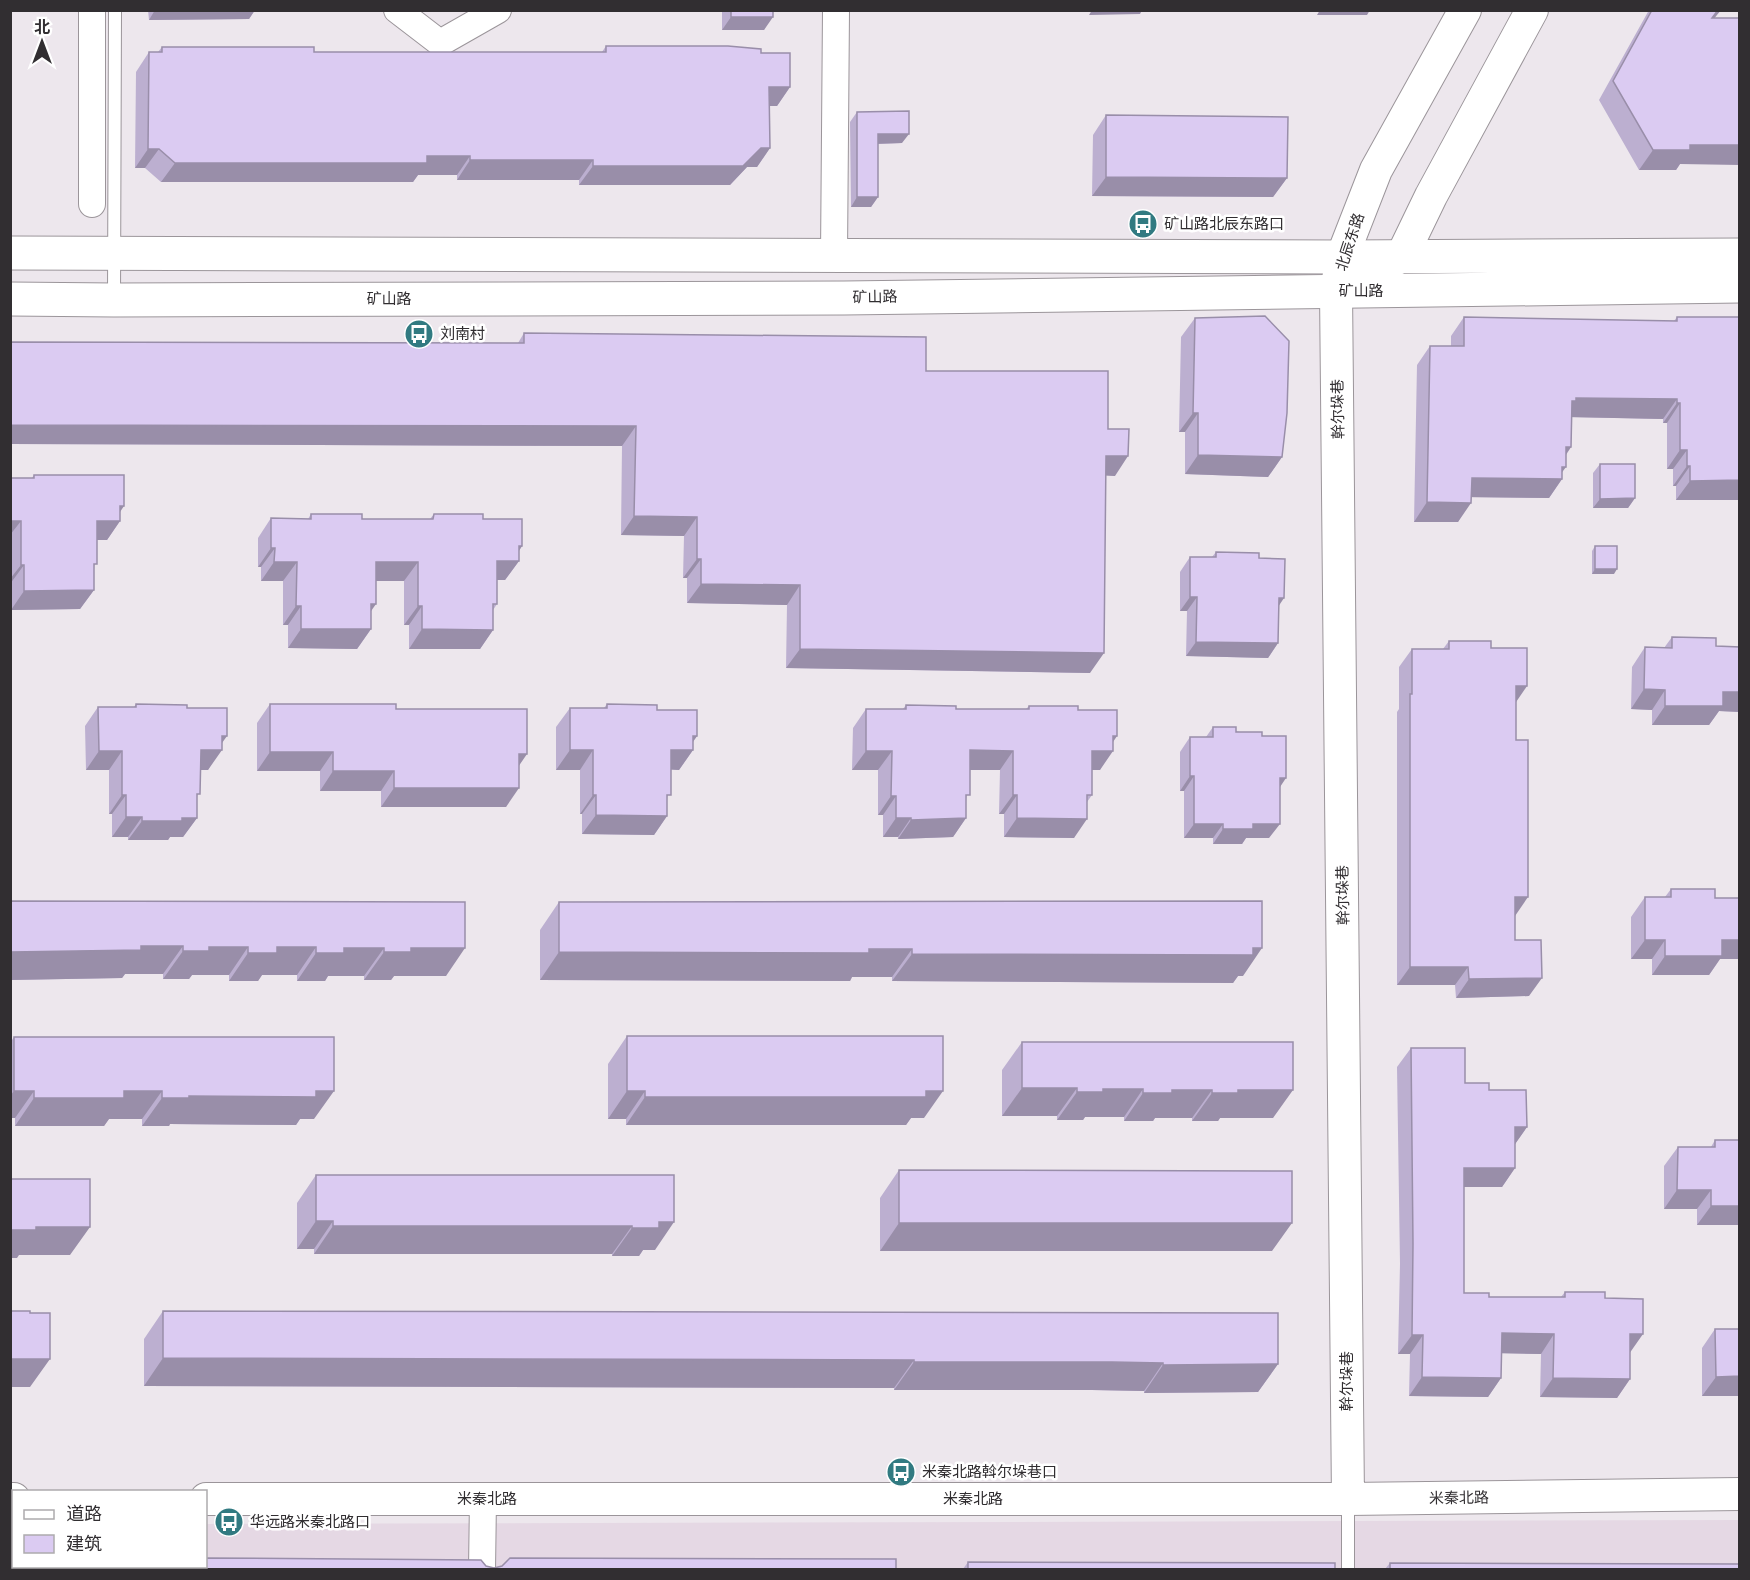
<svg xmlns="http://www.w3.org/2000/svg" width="1750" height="1580" viewBox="0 0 1750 1580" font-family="Lora,'Noto Sans SC',serif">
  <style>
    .built { fill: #e5d8e4 }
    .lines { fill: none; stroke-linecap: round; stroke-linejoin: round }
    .service-casing { stroke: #9b959a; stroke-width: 14 }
    .minor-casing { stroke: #9b959a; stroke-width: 28 }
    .tertiary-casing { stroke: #9b959a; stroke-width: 34 }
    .secondary-casing { stroke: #9b959a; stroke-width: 35 }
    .service { stroke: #fff; stroke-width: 12 }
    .minor { stroke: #fff; stroke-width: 26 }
    .tertiary { stroke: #fff; stroke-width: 32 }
    .secondary { stroke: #fff; stroke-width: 33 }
    .wall { fill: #bcafd0 }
    .shaded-wall { fill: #998ea9 }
    .building { fill: #dbcbf2; stroke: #998ea9; stroke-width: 1.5 }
    .labels { text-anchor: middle; stroke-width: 5; stroke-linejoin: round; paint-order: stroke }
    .poi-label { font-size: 15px; fill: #312e31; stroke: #fff; text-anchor: start }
    .street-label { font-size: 15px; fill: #312e31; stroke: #fff }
  </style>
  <rect width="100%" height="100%" fill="#ede7ed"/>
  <!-- built -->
  <path class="built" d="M1739,1520L1740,1569L11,1570L10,1525H13L14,1566H206V1524Z"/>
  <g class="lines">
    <!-- service casing -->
    <g class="service-casing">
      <path id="service" d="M114,299L115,10
        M1348,1499V1570"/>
    </g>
    <!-- minor casing -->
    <g class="minor-casing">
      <path id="minor" d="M92,10V204
        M397,10L440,43L498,10
        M834,255L836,10
        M482,1570L483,1499"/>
    </g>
    <!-- tertiary casing -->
    <g class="tertiary-casing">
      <path id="tertiary" d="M1336,291L1402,256L1431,196L1532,10
        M10,1499H14
        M206,1499H1348L1740,1494
        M1348,1499L1336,291L1342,257L1376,170L1465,10"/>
    </g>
    <!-- secondary casing -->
    <g class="secondary-casing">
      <path id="secondary" d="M10,253L1342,257L1740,255
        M10,299L114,300L844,298L1740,286"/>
    </g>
    <!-- service -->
    <use href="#service" class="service"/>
    <!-- minor -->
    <use href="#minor" class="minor"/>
    <!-- tertiary -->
    <use href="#tertiary" class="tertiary"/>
    <!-- secondary -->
    <use href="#secondary" class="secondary"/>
  </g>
  <!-- wall -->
  <path class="wall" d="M148,10H255L249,19L149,20Z
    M722,10H773L764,30H722Z
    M1649,10H1721L1714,18L1680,164L1676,170H1639L1599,100Z
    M606,46L761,53L790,87L777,106H769L770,148L757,167H747L730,185H579V180H457V175H418L413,182H161L145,168H135L136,72L149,52H158L162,47L314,52H602Z
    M857,112L902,143L878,144V197L871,207H851L850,122Z
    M1106,115L1287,178L1273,197L1092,196L1093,135Z
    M1464,317L1674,321L1677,317H1740V500H1676V486H1673V469H1667V423H1663V419L1572,417L1571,447L1566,455L1562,472V479L1549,498L1471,497L1458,522H1414L1417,365L1430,346H1451V336Z
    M1195,318L1282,457L1268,477L1185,474V432H1179L1181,337Z
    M524,333L926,371L1108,429L1115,476L1106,475L1090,673L786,668L787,605L687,603V578H683L684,536L621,535L622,446L10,444V342L518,343Z
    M1600,464L1635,498L1628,508H1593V473Z
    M34,475L120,512V521L107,540H97L94,569V590L80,609L11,610L10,478H32Z
    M311,514L362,519H430L434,514L483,519L522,546L519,551V561L505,580H497V604L493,610V630L480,649H409V625H404V581H376L371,611V629L357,649L288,648V625H283V581H261V567H258V538L271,518L308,519Z
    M1595,546L1614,574H1592V551Z
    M1216,552L1259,558L1278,606V643L1268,658L1186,656L1187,611H1180V572L1190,557H1212Z
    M1672,637L1716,646L1740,647V712L1719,711L1709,725H1652V710L1631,709L1632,667L1645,647L1664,648Z
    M1449,641L1491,648L1516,703L1515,940L1529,996L1456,998L1455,985H1397V712L1399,709V667L1412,649H1443Z
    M136,704L187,708L222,743L208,770H200L197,798V818L183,837H170L168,840H128V837H112V814H109V770H86L85,726L98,707H134Z
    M270,704L396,709L519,765L506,807H381V791H320V771H257V723Z
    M607,704L657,710L697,736L693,742V750L679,770L671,769L667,800V816L654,835L582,834V814H580V770H556V727L570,708H604Z
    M906,705L956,709H1026L1029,706L1078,710L1113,741L1100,770H1092V795L1087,802L1074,838L1004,837V814H999L1000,770H970L966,801V818L953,837L898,839V837H883V815H878V770H852L853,728L866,709H903Z
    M1213,727L1262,736L1280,788L1269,838H1246L1242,844H1213V838H1184V791H1180V752L1190,737H1206Z
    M1671,889L1715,898L1740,959H1720L1709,975H1652V959H1631V917L1645,897H1665Z
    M10,901L465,902L446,976H394L391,980H364V976H328L325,981H297V975H262L258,981H229V975H192L189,979H163V974H125L122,978L10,980Z
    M559,902L1243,976H1238L1233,983L892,981V977H852L850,981L540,980V930Z
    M627,1036L924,1118H911L906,1125H626V1119H608V1064Z
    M14,1037L314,1119H300L296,1125L170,1124L169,1126H142V1119H109L104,1126H15V1118H10V1043Z
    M1022,1042H1293L1273,1118H1220L1218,1121H1192V1118H1155L1153,1121H1124V1117H1085L1083,1120H1057V1116H1002V1070Z
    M1411,1048L1465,1083L1489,1090L1527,1127L1515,1144V1168L1502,1187H1464V1293L1489,1297H1561L1565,1292L1605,1298L1630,1352V1379L1617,1398L1540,1397L1541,1354L1502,1353L1501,1378L1488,1397L1409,1396L1410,1354H1398L1400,1264L1397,1067Z
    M1715,1140L1740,1225H1697V1209H1664V1166L1678,1147H1711Z
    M899,1170L1272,1251H880V1198Z
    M316,1175H674L655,1250H643L639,1256H612V1254H314V1249H297V1203Z
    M163,1311L1278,1364L1258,1392L1144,1393V1391L1092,1390H894V1388L144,1386V1339Z
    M1715,1329H1740V1396H1702V1348Z
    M968,1562L1335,1569H963Z
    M1390,1563L1740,1569H1385Z
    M81,1566H486L494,1568L896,1569H79Z"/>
  <!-- shaded-wall -->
  <path class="shaded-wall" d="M155,10H255L249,19L149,20Z
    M1092,10H1142L1140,14L1089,15Z
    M1320,10H1370L1367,15H1317Z
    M1718,10H1721L1698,38L1712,18Z
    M731,17H773L764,30H722Z
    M769,87H790L777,106H755Z
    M878,134H909L902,143L871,144Z
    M1690,145H1740V165L1680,164L1676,170H1639L1653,150Z
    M761,148H770L757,167H747L730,185H579L593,166Z
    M148,149H159L145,168H135Z
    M427,156H470L457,175H418L413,182H161L175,163Z
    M470,160H593L579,180H457Z
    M1106,177L1287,178L1273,197L1092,196Z
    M857,197H878L871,207H851Z
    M1576,398L1677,399L1663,419L1565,417L1572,401Z
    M1677,403H1680L1667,423H1663Z
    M1193,413H1198L1185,432H1179Z
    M10,425L636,426L622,446L10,444Z
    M1566,447H1571L1558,466Z
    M1680,450H1687L1673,469H1667Z
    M1198,455L1282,457L1268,477L1185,474Z
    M1106,456H1128L1115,476L1093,475Z
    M1687,466H1690L1676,486H1673Z
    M1562,467H1566L1557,479H1562L1549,498L1458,497L1472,478Z
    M1740,480V500H1676L1690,481Z
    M1635,498L1628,508H1593L1600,499Z
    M1427,502L1471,503L1458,522H1414Z
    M120,506H124L114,521H120L107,540H84L97,521Z
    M634,516L697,517L684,536L621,535Z
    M10,521H21L10,535Z
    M519,546H522L512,561H519L505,580H484L497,561Z
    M271,548H275L261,567H258Z
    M697,559H701L687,578H683Z
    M274,562H297L283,581H261Z
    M376,562H418L404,581H362Z
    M21,565H24L10,584V579Z
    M1595,569H1617L1614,574H1592Z
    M701,584L800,585L787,605L687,603Z
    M94,590L80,609L11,610L24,591Z
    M1190,597H1197L1187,611H1180Z
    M1279,598H1284L1274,613Z
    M371,604H376L362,624Z
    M296,606H301L288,625H283Z
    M418,606H422L409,625H404Z
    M301,629H371L357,649L288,648Z
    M422,629L493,630L480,649H409Z
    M1196,642L1278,643L1268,658L1186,656Z
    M800,649L1104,653L1090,673L786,668Z
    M1516,686H1527L1514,705Z
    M1644,689L1665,690L1652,710L1631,709Z
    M1723,692H1740V712L1719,711L1709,725H1652L1665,706Z
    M222,736H227L217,750H222L208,770H187L201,750Z
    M693,736H697L687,750H693L679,770L657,769L671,750Z
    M1113,736H1117L1107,751H1113L1100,770H1079L1092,751Z
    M570,750H593L580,770H556Z
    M970,750L1013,751L1000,770H957Z
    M99,751H122L109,770H86Z
    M866,751H892L878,770H852Z
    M270,752H333L320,771H257Z
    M519,754H527L514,773Z
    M333,771H394L381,791H320Z
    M1190,776H1194L1184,791H1180Z
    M1280,778H1286L1276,793Z
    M394,788H519L506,807H381Z
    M122,795H126L112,814H109Z
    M593,795H596L582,814H580Z
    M1013,795H1017L1004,814H999Z
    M891,796H896L883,815H878Z
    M596,815L667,816L654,835L582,834Z
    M126,817H142L128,837H112Z
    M182,818H197L183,837H170L168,840H128L142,821Z
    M896,818H911L898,837H883Z
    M966,818L953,837L898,839L911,820Z
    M1017,818L1087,819L1074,838L1004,837Z
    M1194,824H1223L1213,838H1184Z
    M1253,824H1280L1269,838H1246L1242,844H1213L1223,829Z
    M1515,897H1528L1515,916H1502Z
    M1645,940H1665L1652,959H1631Z
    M1722,940H1740V959H1720L1709,975H1652L1665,956Z
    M141,946H183L163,974H125L122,978L10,980V952Z
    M209,947H248L229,975H192L189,979H163L183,951Z
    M277,947H316L297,975H262L258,981H229L248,953Z
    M344,948H384L364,976H328L325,981H297L316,953Z
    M411,948H465L446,976H394L391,980H364L384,952Z
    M1262,948L1243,976H1238L1233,983L892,981L912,954Z
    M912,949L892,977H852L850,981L540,980L559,952Z
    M1410,967H1468L1455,985H1397Z
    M1542,978L1529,996L1456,998L1469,979Z
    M1022,1088H1077L1057,1116H1002Z
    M1103,1089H1143L1124,1117H1085L1083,1120H1057L1077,1092Z
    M1172,1090H1212L1192,1118H1155L1153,1121H1124L1143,1093Z
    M1238,1090H1293L1273,1118H1220L1218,1121H1192L1212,1093Z
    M14,1091H34L15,1118H10V1096Z
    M124,1091H162L142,1119H109L104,1126H15L34,1098Z
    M316,1091H334L314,1119H300L296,1125L170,1124L169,1126H142L162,1098Z
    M627,1091H645L626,1119H608Z
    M926,1091H943L924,1118H911L906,1125H626L645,1097Z
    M1515,1127H1527L1513,1147Z
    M1464,1168H1515L1502,1187H1450Z
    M1677,1190H1711L1697,1209H1664Z
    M1711,1206H1740V1225H1697Z
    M316,1221H333L314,1249H297Z
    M659,1222H674L655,1250H643L639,1256H612L632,1228Z
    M899,1223H1292L1272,1251H880Z
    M333,1226H632L612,1254H314Z
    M36,1227H90L70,1255H19L17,1258H10V1230Z
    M1502,1333L1554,1334L1541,1354L1488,1353Z
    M1630,1334H1643L1629,1354Z
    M1412,1335H1423L1410,1354H1398Z
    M163,1358L914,1360L894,1388L144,1386Z
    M10,1359H50L30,1387H10Z
    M914,1362H1112L1163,1363L1144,1391L1092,1390H894Z
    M1278,1364L1258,1392L1144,1393L1163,1365Z
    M1740,1376V1396H1702L1716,1377Z
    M1422,1377L1501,1378L1488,1397L1409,1396Z
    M1553,1378L1630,1379L1617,1398L1540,1397Z"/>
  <!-- building -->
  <path class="building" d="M731,10H773V17H731Z
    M1652,10H1718L1712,18H1740V145H1690V150H1653L1613,81Z
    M606,46H728L761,49V53H790V87H769L770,148H761L743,166H593V160H470V156H427V163H175L159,149H148L149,52H162V47H314V52H606Z
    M909,111V134H878V197H857V112Z
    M1106,115L1288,117L1287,178L1106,177Z
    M1265,316L1289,341L1287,413L1282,457L1198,455V413H1193L1195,318Z
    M1464,317L1677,321V317H1740V480L1690,481V466H1687V450H1680V403H1677V399L1576,398V401H1572L1571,447H1566V467H1562V479L1472,478L1471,503L1427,502L1430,346H1464Z
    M524,333L926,337V371H1108V429H1129L1128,456H1106L1104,653L800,649V585L701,584V559H697V517L634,516L636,426L10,425V342L524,343Z
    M1600,464H1635V498L1600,499Z
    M34,475H124V506H120V521H97V564H94V590L24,591V565H21V521H10V478H34Z
    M311,514H362V519H433L434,514H483V519H522V546H519V561H497V604H493V630L422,629V606H418V562H376V604H371V629H301V606H296L297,562H274L275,548H271V518L311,519Z
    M1595,546H1617V569H1595Z
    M1216,552L1259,553V558L1285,559L1284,598H1279L1278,643L1196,642L1197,597H1190V557H1216Z
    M1672,637L1716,638V646L1740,647V692H1723V706H1665V690L1644,689L1645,647L1672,648Z
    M1449,641H1491V648H1527V686H1516V740H1528V897H1515V940H1541L1542,978L1469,979L1468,967H1410V694H1412V649H1449Z
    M136,704L187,705V708H227V736H222V750H201L200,794H197V818H182V821H142V817H126V795H122V751H99L98,707H136Z
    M270,704H396V709H527V754H519V788H394V771H333V752H270Z
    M607,704L657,705V710H697V736H693V750H671V795H667V816L596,815V795H593V750H570V708H607Z
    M906,705L956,706V709H1029V706H1078V710H1117V736H1113V751H1092V795H1087V819L1017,818V795H1013V751L970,750V795H966V818L911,820V818H896V796H891L892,751H866V709H906Z
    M1213,727H1236V732H1262V736H1286V778H1280V824H1253V829H1223V824H1194V776H1190V737H1213Z
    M1671,889H1715V898H1740V940H1722V956H1665V940H1645V897H1671Z
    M10,901L465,902V948H411V952H384V948H344V953H316V947H277V953H248V947H209V951H183V946H141V950L10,952Z
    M1262,901V948H1253V955L912,954V949H869V953L559,952V902Z
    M627,1036H943V1091H926V1097H645V1091H627Z
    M14,1037H334V1091H316V1097L189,1096V1098H162V1091H124V1098H34V1091H14Z
    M1022,1042H1293V1090H1238V1093H1212V1090H1172V1093H1143V1089H1103V1092H1077V1088H1022Z
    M1411,1048H1465V1083H1489V1090H1526L1527,1127H1515V1168H1464V1293H1489V1297H1565V1292H1605V1298L1643,1299V1334H1630V1379L1553,1378L1554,1334L1502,1333L1501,1378L1422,1377L1423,1335H1412L1413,1244Z
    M1715,1140H1740V1206H1711V1190H1677L1678,1147H1715Z
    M899,1170L1292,1171V1223H899Z
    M316,1175H674V1222H659V1228H632V1226H333V1221H316Z
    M10,1179H90V1227H36V1230H10Z
    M10,1311H30V1313H50V1359H10Z
    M163,1311L1278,1313V1364L1163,1365V1363L1112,1362H914V1360L163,1358Z
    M1715,1329H1740V1376L1716,1377Z
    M10,1516H14L13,1569H10Z
    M206,1558L481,1560L486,1566L494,1568L502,1566L510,1558L896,1559V1569H87V1566H206Z
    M968,1562L1335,1563V1569H968Z
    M1390,1563L1740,1564V1569H1390Z"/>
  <!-- icons -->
  <defs>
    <g id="bus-disc" transform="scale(1.5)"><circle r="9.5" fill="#317a81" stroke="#fff"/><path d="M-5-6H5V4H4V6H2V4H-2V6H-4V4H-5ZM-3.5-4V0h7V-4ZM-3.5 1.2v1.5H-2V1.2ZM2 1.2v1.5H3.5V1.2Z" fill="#fff"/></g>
  </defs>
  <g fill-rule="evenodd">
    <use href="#bus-disc" x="1143" y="224"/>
    <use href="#bus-disc" x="419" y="334"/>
    <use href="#bus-disc" x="901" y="1472"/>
    <use href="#bus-disc" x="229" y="1522"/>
  </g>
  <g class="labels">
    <!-- poi labels -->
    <g class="poi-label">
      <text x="1164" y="229">矿山路北辰东路口</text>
      <text x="440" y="339">刘南村</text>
      <text x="922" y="1477">米秦北路斡尔垛巷口</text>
      <text x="250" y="1527">华远路米秦北路口</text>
    </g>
    <!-- street labels -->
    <g class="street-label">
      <text transform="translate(1350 242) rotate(-72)" y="5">北辰东路</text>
      <text x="1361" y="296">矿山路</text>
      <text transform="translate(875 297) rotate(-1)" y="5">矿山路</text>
      <text x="389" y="304">矿山路</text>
      <text transform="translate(1338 409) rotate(-91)" y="5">幹尔垛巷</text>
      <text transform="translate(1343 895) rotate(-91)" y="5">幹尔垛巷</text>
      <text transform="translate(1347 1381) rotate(-90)" y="5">幹尔垛巷</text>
      <text transform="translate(1459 1498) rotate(-1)" y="5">米秦北路</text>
      <text x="487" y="1504">米秦北路</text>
      <text x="973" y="1504">米秦北路</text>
    </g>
  </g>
  <!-- border -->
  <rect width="1750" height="1580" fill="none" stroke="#312e31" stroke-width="24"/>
  <!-- legend -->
  <rect x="12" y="1490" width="195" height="78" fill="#ffffff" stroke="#adabad" stroke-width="1.5"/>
  <rect x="24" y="1510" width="30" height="9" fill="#ffffff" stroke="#adabad" stroke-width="1.5"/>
  <text x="66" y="1520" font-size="18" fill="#312e31">道路</text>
  <rect x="24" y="1535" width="30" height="18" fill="#dbcbf2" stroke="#adabad" stroke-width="1.5"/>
  <text x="66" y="1550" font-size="18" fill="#312e31">建筑</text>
  <!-- north arrow -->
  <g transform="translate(42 42)" stroke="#ffffff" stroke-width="4.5" paint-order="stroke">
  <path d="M0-4.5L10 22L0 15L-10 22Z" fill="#312e31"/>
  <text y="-9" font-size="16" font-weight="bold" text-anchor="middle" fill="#312e31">北</text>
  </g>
</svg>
